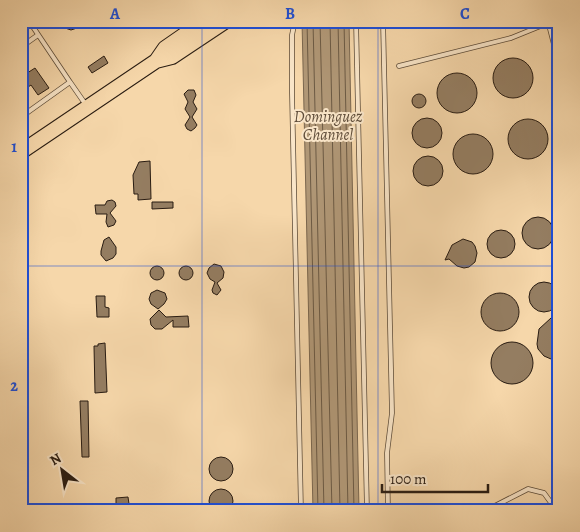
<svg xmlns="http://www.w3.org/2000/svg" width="580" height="532" viewBox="0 0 580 532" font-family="Alegreya,serif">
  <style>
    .water { fill: #b09776; stroke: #7a664e }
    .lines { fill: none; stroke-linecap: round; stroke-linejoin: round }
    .shore { stroke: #6c5a44; stroke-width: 1 }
    .building { fill: #947d61; stroke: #291c12 }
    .lane-casing { stroke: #5c4b38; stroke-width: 5.5 }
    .highway-casing { stroke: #291c12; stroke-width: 16 }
    .lane { stroke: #f9e5c8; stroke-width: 4 }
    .highway { stroke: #f6d7aa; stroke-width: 14 }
    .grid { fill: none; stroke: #1d4ed8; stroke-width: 1; stroke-opacity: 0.55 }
    .labels { text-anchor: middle; stroke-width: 4; stroke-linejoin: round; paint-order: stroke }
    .water-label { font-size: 16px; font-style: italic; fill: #5f4d3a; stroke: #f9e5c8 }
    .neatline { fill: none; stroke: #1d4ed8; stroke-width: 2 }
    .grid-label { font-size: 16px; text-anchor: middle; font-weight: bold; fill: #1d4ed8 }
  </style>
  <rect width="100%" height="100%" fill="#f6d7aa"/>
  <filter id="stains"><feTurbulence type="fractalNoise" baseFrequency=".004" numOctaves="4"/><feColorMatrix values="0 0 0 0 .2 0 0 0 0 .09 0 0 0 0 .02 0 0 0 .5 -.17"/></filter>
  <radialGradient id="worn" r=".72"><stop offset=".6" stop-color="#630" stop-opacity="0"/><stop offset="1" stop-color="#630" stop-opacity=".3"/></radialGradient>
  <!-- water -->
  <path class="water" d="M302,21H349L359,511H313Z"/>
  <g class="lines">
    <!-- shore -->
    <path class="shore" d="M307,21L318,511
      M313,21L324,511
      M320,21L332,511
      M330,21L340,511
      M338,21L348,511
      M344,21L354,511"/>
  </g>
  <!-- building -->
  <path class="building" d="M61,21H80L77,28L71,30L65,28Z
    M120,21H140L135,27L131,28L125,27Z
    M104,56L108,63L92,73L88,67Z
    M493 78a20 20 0 1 1 40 0a20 20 0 1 1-40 0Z
    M35,68L49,88L38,95L31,85L21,92V77Z
    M437 93a20 20 0 1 1 40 0a20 20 0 1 1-40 0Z
    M188,90H194L196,95L193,102L197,109L192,117L197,125L195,128L191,131L187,129L185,125L190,117L185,109L188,102L184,94Z
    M412 101a7 7 0 1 1 14 0a7 7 0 1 1-14 0Z
    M412 133a15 15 0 1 1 30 0a15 15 0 1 1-30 0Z
    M508 139a20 20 0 1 1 40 0a20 20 0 1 1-40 0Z
    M453 154a20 20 0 1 1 40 0a20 20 0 1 1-40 0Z
    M413 171a15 15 0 1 1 30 0a15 15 0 1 1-30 0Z
    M150,161L151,199L138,200V194H134L133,175L139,162Z
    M112,200L115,202L116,206L110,213L116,221L114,225L108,227L106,222L107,214H96L95,205H105L107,201Z
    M152,202H173V208L152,209Z
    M522 233a16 16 0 1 1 32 0a16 16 0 1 1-32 0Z
    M487 244a14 14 0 1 1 28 0a14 14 0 1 1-28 0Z
    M109,237L116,247V254L113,258L106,261L101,255V251L104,240Z
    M463,239L472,242L475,246L477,253L475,262L469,267L464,268L457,266L449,259L445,260L452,245Z
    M214,264L221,266L224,272L223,278L217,283L221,290L217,295L213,293L212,290L215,282L210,279L207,273L209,268Z
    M150 273a7 7 0 1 1 14 0a7 7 0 1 1-14 0Z
    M179 273a7 7 0 1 1 14 0a7 7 0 1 1-14 0Z
    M529 297a15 15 0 1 1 30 0a15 15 0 1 1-30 0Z
    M157,290L165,293L167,299L164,304L158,309L151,304L149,299L151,293Z
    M481 312a19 19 0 1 1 38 0a19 19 0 1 1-38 0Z
    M96,296H105V307L109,308V317H97Z
    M159,310L166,317L188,316L189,327H173V320L162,329H155L151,325L150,319Z
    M551,318L559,319V360L551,359L544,356L538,349L537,344L539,329Z
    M491 363a21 21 0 1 1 42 0a21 21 0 1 1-42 0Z
    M105,343L107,392L95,393L94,346H98V344Z
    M80,401H88L89,457H82Z
    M209 469a12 12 0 1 1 24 0a12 12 0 1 1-24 0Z
    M209 501a12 12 0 1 1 24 0a12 12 0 1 1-24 0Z
    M128,497L130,511H116V498Z"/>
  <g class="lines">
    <!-- lane casing -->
    <g class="lane-casing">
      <path id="lane" d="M29,21L70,82
        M295,21L292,35V93L301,511
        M356,21L367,511
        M383,21L392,413L387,453L388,511
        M548,21L559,64
        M21,47L38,35
        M399,66L511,38L548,23
        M21,117L70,82L86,105
        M485,511L528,489L544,493L557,511"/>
    </g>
    <!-- highway casing -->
    <g class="highway-casing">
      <path id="highway" d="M156,61L172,57L226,21
        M21,152L156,61L165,48L204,21"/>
    </g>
    <!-- lane -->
    <use href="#lane" class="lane"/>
    <!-- highway -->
    <use href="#highway" class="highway"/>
  </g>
  <!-- grid -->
  <path class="grid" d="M202,21V511M378,21V511M21,266H559"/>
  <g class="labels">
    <!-- water labels -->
    <g class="water-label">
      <text x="328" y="122">Dominguez<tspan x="328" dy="18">Channel</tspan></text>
    </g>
  </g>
  <!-- margin -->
  <rect width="580" height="532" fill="none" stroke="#f6d7aa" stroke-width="55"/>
  <!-- north arrow -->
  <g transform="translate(62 470) rotate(329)" stroke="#f9e5c8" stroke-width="4" paint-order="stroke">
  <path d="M0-4L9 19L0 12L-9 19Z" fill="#291c12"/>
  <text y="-8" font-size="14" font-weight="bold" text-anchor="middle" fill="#291c12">N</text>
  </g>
  <!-- scale -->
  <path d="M382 484v8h106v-8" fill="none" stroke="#291c12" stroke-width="2.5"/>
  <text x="390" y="484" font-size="15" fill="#291c12" stroke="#f9e5c8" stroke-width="4" paint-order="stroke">100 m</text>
  <rect x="28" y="28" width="524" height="476" class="neatline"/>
  <g class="grid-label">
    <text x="115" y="19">A</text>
    <text x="290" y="19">B</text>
    <text x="465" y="19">C</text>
    <text x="14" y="152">1</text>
    <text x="14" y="391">2</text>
  </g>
  <rect width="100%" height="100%" filter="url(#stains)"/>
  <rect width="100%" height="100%" fill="url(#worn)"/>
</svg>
